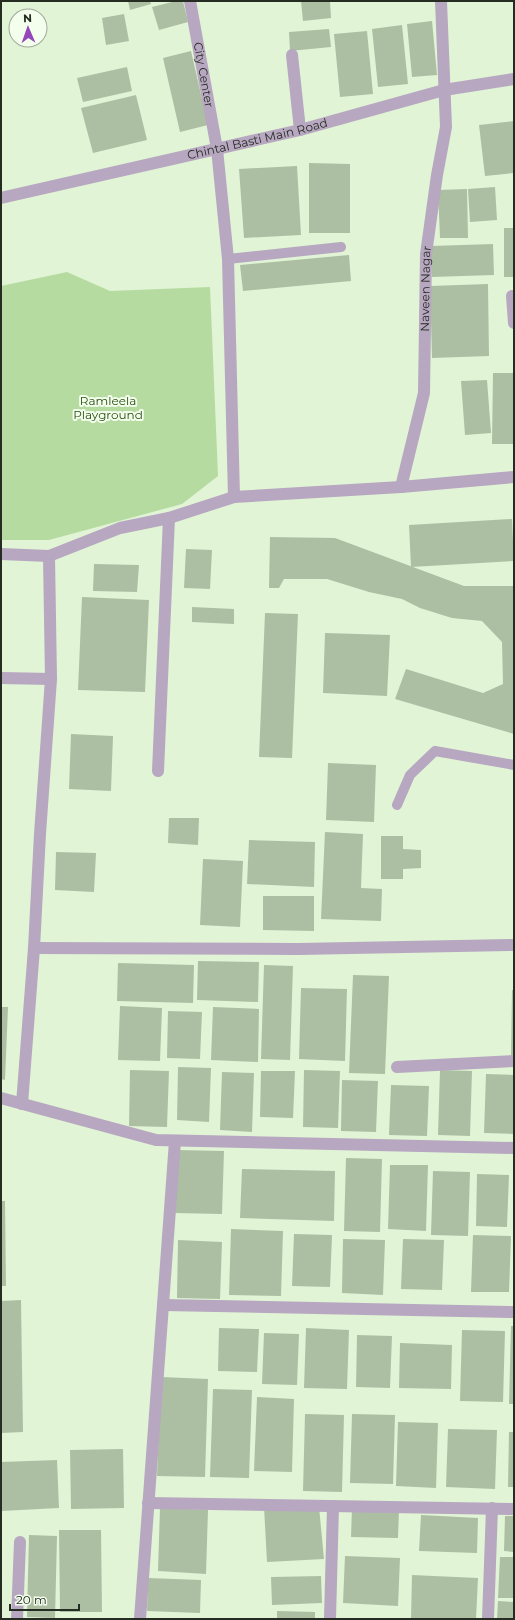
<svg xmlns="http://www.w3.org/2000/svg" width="515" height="1620" viewBox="0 0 515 1620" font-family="Montserrat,sans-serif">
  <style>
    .green { fill: #b6dba1 }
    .building { fill: #adbfa3 }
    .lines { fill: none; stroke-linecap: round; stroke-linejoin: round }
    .service { stroke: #b7a7c1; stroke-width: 10 }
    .minor { stroke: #b7a7c1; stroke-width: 12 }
    .tertiary { stroke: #b7a7c1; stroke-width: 12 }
    .labels { text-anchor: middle; stroke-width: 4; stroke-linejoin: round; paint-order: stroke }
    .street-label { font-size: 12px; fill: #252c21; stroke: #f3feed }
    .park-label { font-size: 12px; fill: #2a4d0f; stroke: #f3feed }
  </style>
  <rect width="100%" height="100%" fill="#e1f4d6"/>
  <!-- green -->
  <path class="green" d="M67,272L110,291L210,287L218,476L182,504L49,540H1V286Z"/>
  <!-- building -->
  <path class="building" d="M128,1H150L151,4L130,10Z
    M176,1H183L188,22L159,30L152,7Z
    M301,1H330L331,18L303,21Z
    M124,14L129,41L106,45L102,18Z
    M432,21L437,75L412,77L407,24Z
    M402,25L408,84L378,87L372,29Z
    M329,29L331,47L290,51L289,32Z
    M367,31L373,94L340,97L334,34Z
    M191,51L208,125L180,132L163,58Z
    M127,67L132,91L83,102L77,78Z
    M136,95L147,140L93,153L81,108Z
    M514,121V173L485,176L479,125Z
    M309,163L350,164V233H309Z
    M297,166L301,235L244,238L239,169Z
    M495,187L497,220L470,222L468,189Z
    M467,189L468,238H440L438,190Z
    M504,228H514V277H504Z
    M493,244L494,275L432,277L431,246Z
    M349,255L351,281L243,291L240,265Z
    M488,284L489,356L432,358L430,286Z
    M493,373H514V444H492Z
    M487,380L491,433L465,435L461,381Z
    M512,519L514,561L411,567L409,525Z
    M270,537L335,538L464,586H514V734L395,699L406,669L483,693L503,684L502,642L482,621L452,618L420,608L402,599L369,592L327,579H284L279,588H269Z
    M186,549L212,550L210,589L184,588Z
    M94,564L139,565L137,592L93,591Z
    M82,597L149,600L145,692L78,690Z
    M192,607L234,609V624L192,622Z
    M265,613L298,614L292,758L259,757Z
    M325,633L390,635L387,696L323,693Z
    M71,734L113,736L111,791L69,789Z
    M328,763L376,765L374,822L326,820Z
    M169,818H199L198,845L168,843Z
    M325,832L363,834L361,888L382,889L381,921L321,919Z
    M381,836H403V849L421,850V868L403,869V879H381Z
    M249,840L315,842L314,887L247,884Z
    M56,852L96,853L94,892L55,890Z
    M203,859L243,861L240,927L200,925Z
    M263,896H314V931L263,930Z
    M198,961L259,962L258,1002L197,1000Z
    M118,963L194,965L193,1003L117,1001Z
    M264,965L293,966L290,1060L261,1059Z
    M353,975L389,976L385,1074L349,1073Z
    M301,988L347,989L345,1061L299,1059Z
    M512,990H514V1056L511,1055Z
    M120,1006L162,1008L160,1061L118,1060Z
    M1,1007H8L5,1080L1,1079Z
    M213,1007L259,1009L258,1062L211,1060Z
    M168,1011L202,1012L200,1059L167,1058Z
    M178,1067L211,1068L209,1122L177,1120Z
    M130,1070L169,1071L167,1127L129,1126Z
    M304,1070L340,1071L338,1128L303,1127Z
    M440,1070L472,1071L470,1136L438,1135Z
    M261,1071H295L293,1118L260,1117Z
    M222,1072L254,1073L252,1132L220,1130Z
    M486,1074L514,1075V1134L484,1133Z
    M342,1080L378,1081L376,1132L341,1131Z
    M391,1085L429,1086L427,1136L389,1135Z
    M176,1150L224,1151L222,1214L174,1213Z
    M346,1158L382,1159L380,1232L344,1231Z
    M390,1165H428L426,1231L388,1229Z
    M242,1169L335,1171L334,1221L240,1218Z
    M433,1171L470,1172L468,1236L431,1235Z
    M477,1174L509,1175L507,1227L476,1226Z
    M1,1201H5L6,1286H1Z
    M231,1229L283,1231L281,1296L229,1295Z
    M294,1234L332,1235L330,1287L292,1286Z
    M473,1235L511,1236L509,1292H471Z
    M343,1239L385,1240L383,1295L342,1293Z
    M403,1239L444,1240L442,1290L401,1289Z
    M178,1240L222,1242L220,1299L177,1298Z
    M21,1300L23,1432L1,1433V1301Z
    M511,1326H514V1404H509Z
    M219,1328L259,1329L257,1372L218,1371Z
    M306,1328L349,1330L347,1389L304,1388Z
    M462,1330L505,1331L503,1402L460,1401Z
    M264,1333L299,1334L297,1385L262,1384Z
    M357,1335L392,1336L390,1388L356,1387Z
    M400,1343L452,1345L451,1389L399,1388Z
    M161,1377L208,1379L205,1477L157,1476Z
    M213,1389L252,1390L249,1478L210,1477Z
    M257,1397L294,1399L292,1472L254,1471Z
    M305,1414L344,1415L342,1492L303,1491Z
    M352,1414L395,1415L393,1484L350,1483Z
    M398,1422L438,1423L436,1488L396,1486Z
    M448,1429L497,1430L495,1489L446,1487Z
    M509,1432H514V1487H508Z
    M123,1449L124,1508L71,1509L70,1450Z
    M57,1460L59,1508L1,1511V1462Z
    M264,1507H319L324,1559L267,1562Z
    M160,1508L208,1510L206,1574L158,1571Z
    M352,1508L399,1510L398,1538L351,1537Z
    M421,1515L478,1518L477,1553L419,1551Z
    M505,1516H514V1552L504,1551Z
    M59,1530H101L102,1612H60Z
    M29,1535L57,1536L55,1618L27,1617Z
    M345,1556L400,1558L398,1606L343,1603Z
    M500,1557H514V1598H498Z
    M412,1575L478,1578L476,1619H411Z
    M321,1576L322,1603L272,1605L271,1577Z
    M148,1578L201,1580L200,1613L147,1611Z
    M498,1601L514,1602V1619H497Z
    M277,1611L315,1612V1619H277Z"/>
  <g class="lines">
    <!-- service -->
    <path class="service" d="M228,259L341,247
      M397,805L410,775L435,751L514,765"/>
    <!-- minor -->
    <g class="minor">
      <path id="s1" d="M190,1L217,149L228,259L234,497L401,487L514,477"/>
      <path d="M292,55L300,130"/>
      <path d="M512,296L514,323"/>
      <path id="s2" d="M401,487L424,393L426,254L437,175L446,127L441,1"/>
      <path d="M1,554L49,556"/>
      <path d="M1,678L51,679"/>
      <path d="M158,771L169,518"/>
      <path d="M34,948L298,949L514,945"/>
      <path d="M397,1067L514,1061"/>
      <path d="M1,1098L156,1140L514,1148"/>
      <path d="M22,1104L34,948L40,834L51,679L49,556L120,528L169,518L234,497"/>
      <path d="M163,1305L514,1312"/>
      <path d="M148,1503L514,1509"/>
      <path d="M17,1619L20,1542"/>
      <path d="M140,1619L175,1141"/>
      <path d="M330,1619L333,1506"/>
      <path d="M488,1619L492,1508"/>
    </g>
    <!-- tertiary -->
    <path class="tertiary" id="s3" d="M1,198L300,130L444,90L514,79"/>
  </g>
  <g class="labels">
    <!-- street labels -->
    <g class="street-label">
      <text dy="4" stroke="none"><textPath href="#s1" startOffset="75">City Center</textPath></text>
      <text dy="4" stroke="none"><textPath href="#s3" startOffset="263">Chintal Basti Main Road</textPath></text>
      <text dy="4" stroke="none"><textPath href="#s2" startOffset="201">Naveen Nagar</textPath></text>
    </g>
    <!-- park labels -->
    <g class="park-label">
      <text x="108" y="405">Ramleela<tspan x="108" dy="14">Playground</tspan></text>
    </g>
  </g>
  <!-- border -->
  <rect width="515" height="1620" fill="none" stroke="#252c21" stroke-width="4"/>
  <!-- north arrow -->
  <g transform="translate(28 28) rotate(358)"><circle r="19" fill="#f3feed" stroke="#a1aa9b"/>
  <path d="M0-3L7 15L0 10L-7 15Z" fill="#9347b8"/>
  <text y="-6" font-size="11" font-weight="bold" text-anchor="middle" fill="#252c21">N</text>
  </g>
  <!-- scale -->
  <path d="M10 1604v6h69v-6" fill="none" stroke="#252c21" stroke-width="2"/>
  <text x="16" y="1604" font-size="12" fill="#252c21" stroke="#f3feed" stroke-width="3" paint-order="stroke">20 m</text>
</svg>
